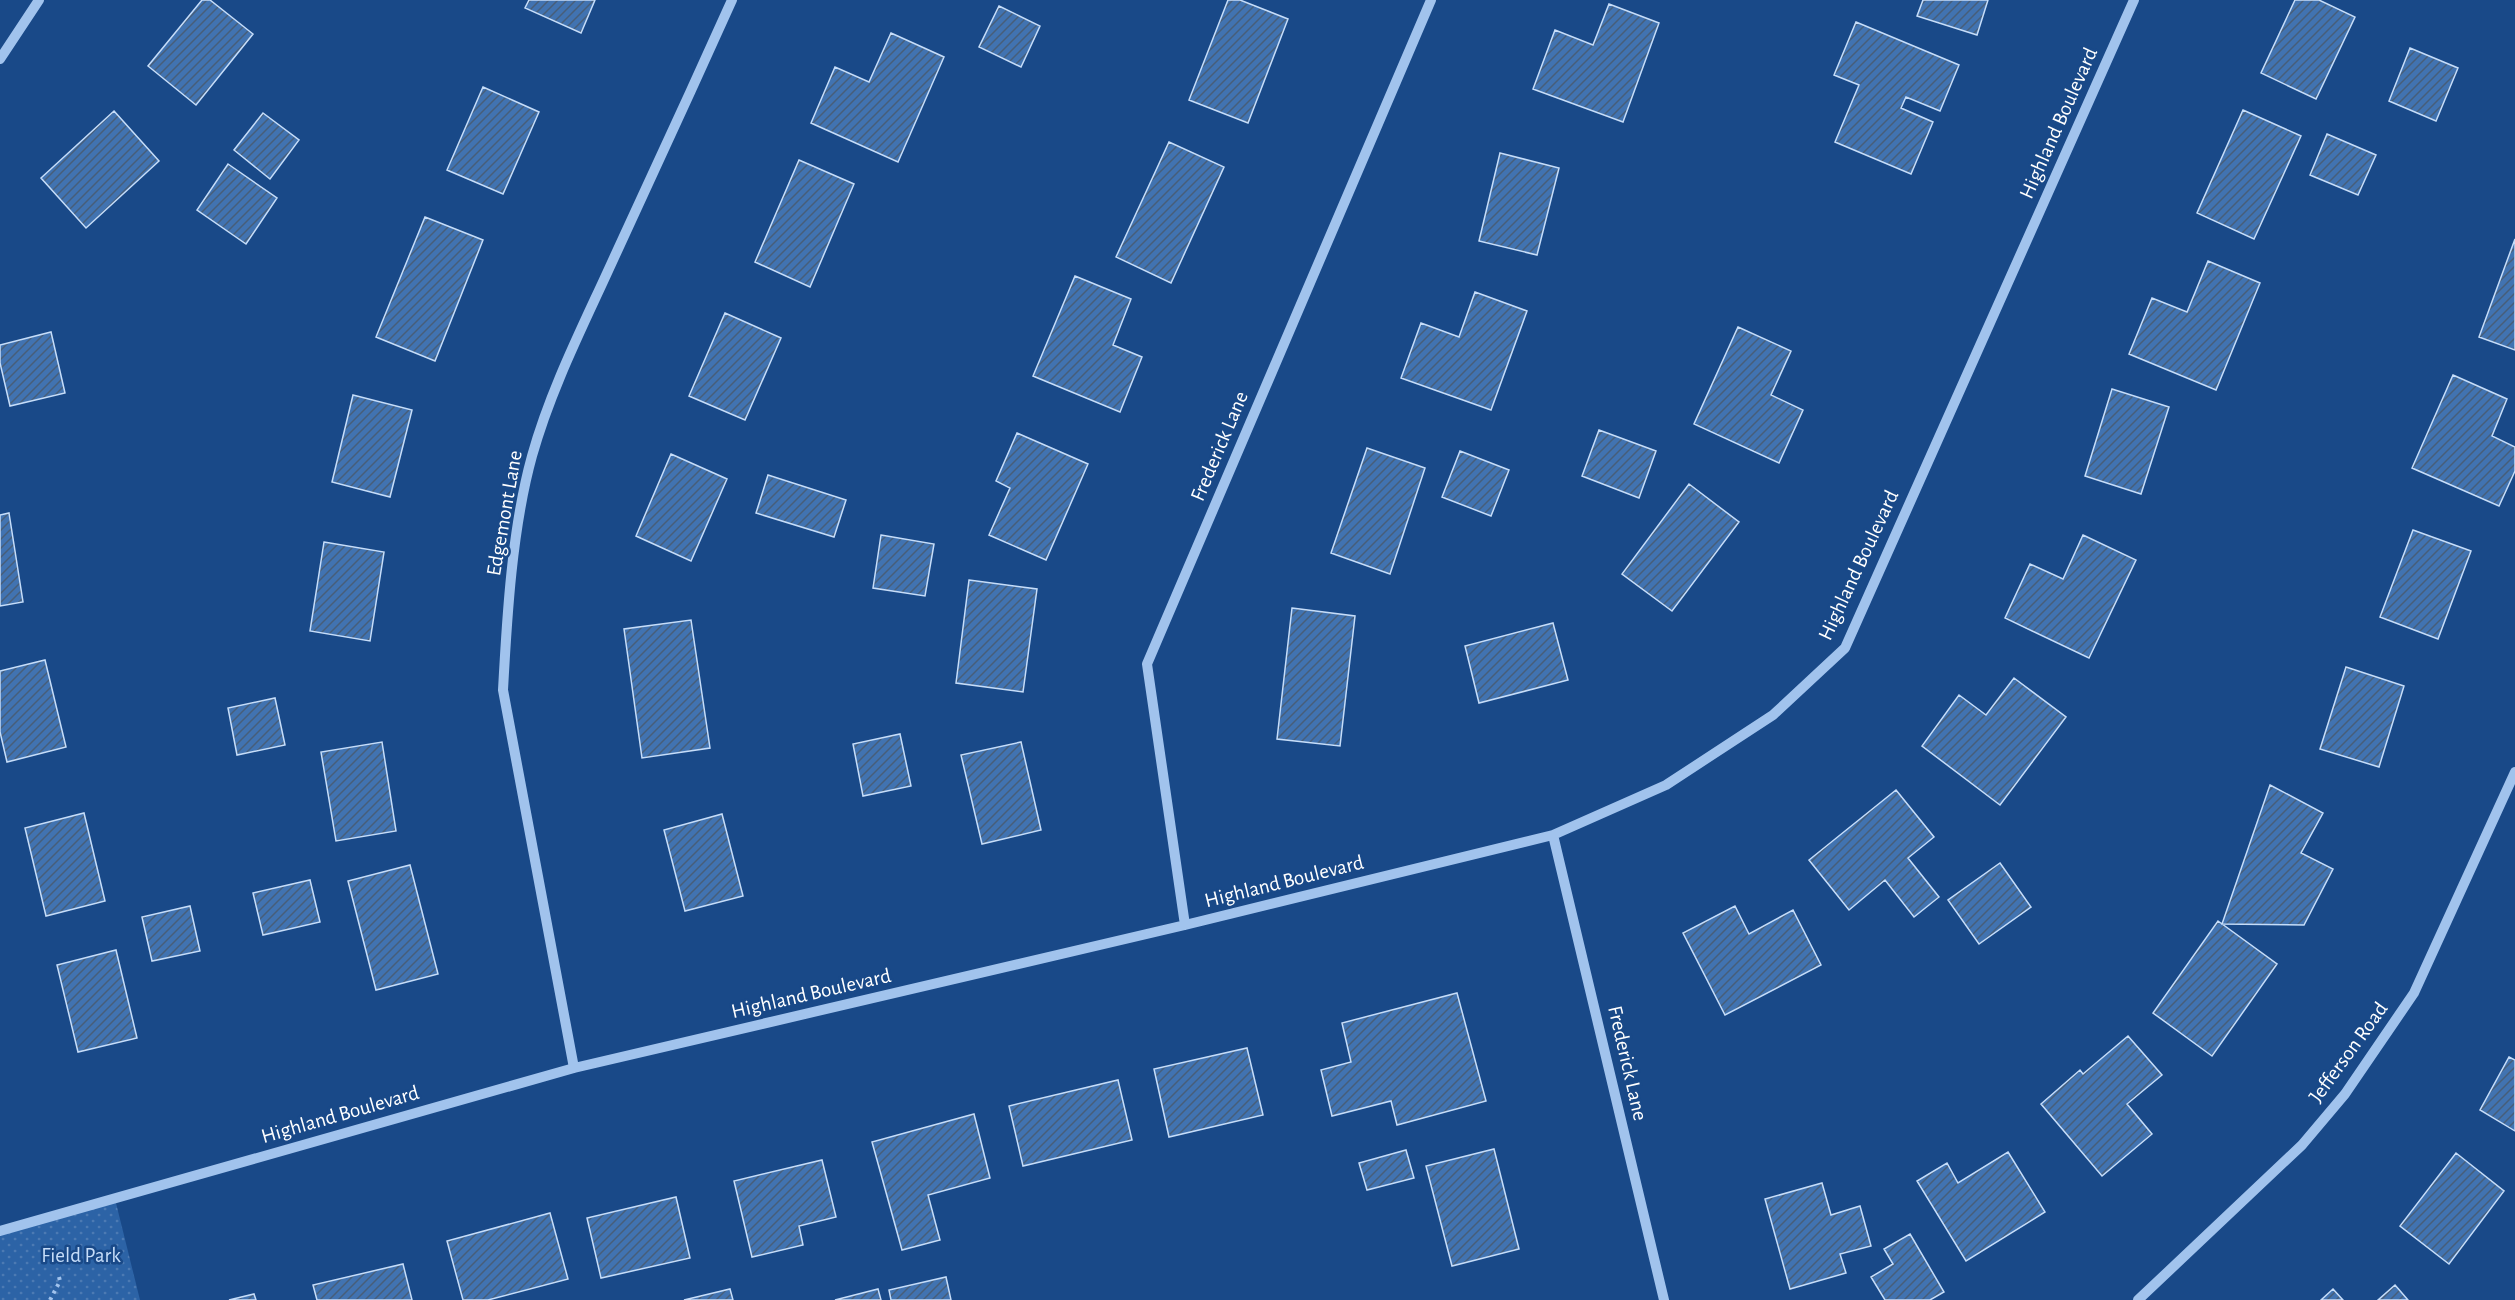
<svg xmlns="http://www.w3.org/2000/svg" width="2515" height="1300" viewBox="0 0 2515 1300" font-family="'Alegreya Sans',sans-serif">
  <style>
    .grass { fill: url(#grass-dots) }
    .building { fill: url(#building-hatch); stroke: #c6ddf9; stroke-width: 1.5 }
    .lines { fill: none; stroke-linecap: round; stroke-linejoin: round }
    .path { stroke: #a1c3ed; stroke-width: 4; stroke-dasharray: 3 4.5; stroke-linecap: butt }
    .minor { stroke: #a1c3ed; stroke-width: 10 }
    .labels { text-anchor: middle; stroke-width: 5; stroke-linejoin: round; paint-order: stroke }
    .street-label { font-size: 21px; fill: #fff; stroke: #194988 }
    .park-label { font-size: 21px; fill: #c6ddf9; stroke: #194988 }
  </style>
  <defs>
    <pattern id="grass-dots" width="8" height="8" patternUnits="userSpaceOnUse" patternTransform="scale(1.5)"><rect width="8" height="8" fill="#2c63a6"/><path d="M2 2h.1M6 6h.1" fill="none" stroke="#4c7ab3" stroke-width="1.8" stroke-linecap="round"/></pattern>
    <pattern id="building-hatch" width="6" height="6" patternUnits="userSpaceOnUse" patternTransform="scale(1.5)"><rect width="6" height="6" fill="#4173b1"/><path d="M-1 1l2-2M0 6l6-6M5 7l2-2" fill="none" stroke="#475e79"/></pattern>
  </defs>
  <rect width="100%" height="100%" fill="#194988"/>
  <!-- grass -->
  <path class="grass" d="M115,1199L140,1300H0V1231Z"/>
  <!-- building -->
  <path class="building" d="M202,0H210L253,34L196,105L148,66Z
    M529,0H595L581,33L525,8Z
    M1228,0H1240L1288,19L1248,123L1189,100Z
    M1923,0H1988L1977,35L1917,16Z
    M2295,0H2319L2355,17L2316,99L2261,73Z
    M1609,4L1659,23L1623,122L1533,89L1555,30L1593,45Z
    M999,6L1040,26L1021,67L979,47Z
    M1856,22L1959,65L1940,111L1906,97L1901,108L1933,122L1911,174L1835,142L1859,85L1834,75Z
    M891,33L944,57L898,162L811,123L835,67L869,82Z
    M2410,48L2458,68L2436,121L2389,101Z
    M483,87L539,112L503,194L447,170Z
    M2243,110L2301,136L2254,239L2197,213Z
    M114,111L159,161L86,228L41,178Z
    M263,113L299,140L270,179L234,150Z
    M2327,134L2376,155L2358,195L2310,175Z
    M1169,142L1224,167L1171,283L1116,257Z
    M1500,153L1559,168L1537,255L1479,241Z
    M799,160L854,184L810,287L755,262Z
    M228,164L277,198L246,244L197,210Z
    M425,217L483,240L435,361L376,337Z
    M2515,239V350L2479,337Z
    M2208,261L2260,283L2216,390L2129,354L2152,298L2187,312Z
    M1075,276L1131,299L1113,345L1142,357L1120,412L1033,376Z
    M1475,292L1527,311L1491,410L1401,378L1421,323L1459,337Z
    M725,313L781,338L745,420L689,396Z
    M1738,327L1791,351L1771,395L1803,410L1779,463L1694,424Z
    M51,332L65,393L10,406L0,363V345Z
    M2453,375L2507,399L2492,436L2515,447V471L2499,506L2412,468Z
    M2112,389L2169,407L2141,494L2085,476Z
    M353,395L412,410L390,497L332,482Z
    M1599,430L1656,451L1639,498L1582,476Z
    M1017,433L1088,464L1046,560L989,535L1010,488L996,481Z
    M1367,448L1425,468L1390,574L1331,553Z
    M1460,451L1509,470L1491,516L1442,497Z
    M671,454L727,479L691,561L636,536Z
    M768,475L846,500L834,537L756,513Z
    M1689,484L1739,522L1672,611L1622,574Z
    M9,513L23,602L0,606V515Z
    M2413,530L2471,551L2438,639L2380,617Z
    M881,535L934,544L925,596L873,588Z
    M2083,535L2136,560L2089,658L2005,618L2030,564L2063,579Z
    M324,542L384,552L370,641L310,631Z
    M969,580L1037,589L1023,692L956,683Z
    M1292,608L1355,616L1340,746L1277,739Z
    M691,620L710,748L642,758L624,629Z
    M1553,623L1568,680L1479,703L1465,646Z
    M45,660L66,747L7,762L0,732V671Z
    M2346,667L2404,686L2379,767L2320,749Z
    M2014,678L2066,717L2000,805L1922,746L1959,695L1986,715Z
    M275,698L285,745L237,755L228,708Z
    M900,734L911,786L863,796L853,744Z
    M382,742L396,831L336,841L321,752Z
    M1021,742L1041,830L982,844L961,755Z
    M2270,785L2323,813L2301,853L2333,869L2304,925L2222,924Z
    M1896,790L1934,837L1908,858L1939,897L1914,917L1885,880L1849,910L1809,860Z
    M84,813L105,901L46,916L25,828Z
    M722,814L743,896L685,911L664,830Z
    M2000,863L2031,907L1979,944L1948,900Z
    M410,865L438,974L376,990L348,881Z
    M310,880L320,922L263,935L253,893Z
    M190,906L200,951L152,961L142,917Z
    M1735,906L1749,934L1793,910L1821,965L1725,1015L1683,933Z
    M2218,921L2277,964L2212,1056L2153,1013Z
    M116,950L137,1038L78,1052L57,965Z
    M1457,993L1486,1101L1397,1125L1391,1101L1332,1116L1321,1070L1351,1062L1342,1023Z
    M2128,1036L2162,1075L2127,1104L2152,1134L2102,1176L2041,1104L2080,1070L2083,1074Z
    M1247,1048L1263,1115L1169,1137L1154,1069Z
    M2509,1057L2515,1060V1131L2480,1110Z
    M1118,1080L1132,1140L1023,1166L1009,1106Z
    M974,1114L990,1178L928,1195L940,1240L902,1250L872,1142Z
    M1494,1149L1519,1249L1452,1266L1426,1166Z
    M1406,1150L1414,1178L1367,1190L1359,1163Z
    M2008,1152L2045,1212L1966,1261L1917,1181L1947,1163L1958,1183Z
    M2456,1153L2504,1191L2449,1264L2400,1226Z
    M822,1160L836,1217L799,1226L803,1245L752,1257L734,1181Z
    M1822,1183L1831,1215L1860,1206L1871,1246L1840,1254L1846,1273L1790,1289L1765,1199Z
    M676,1197L690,1258L601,1278L587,1218Z
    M550,1213L568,1279L488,1300H463L447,1241Z
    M1910,1234L1944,1292L1930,1300H1885L1871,1277L1893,1264L1884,1249Z
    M403,1264L412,1300H317L313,1285Z
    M946,1277L951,1300H891L889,1290Z
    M2395,1285L2408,1300H2378Z
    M730,1289L733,1300H684Z
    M878,1289L881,1300H835Z
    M2333,1289L2343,1300H2321Z
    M254,1294L256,1300H229Z"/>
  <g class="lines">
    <!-- path -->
    <path class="path" d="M50,1300L60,1281L58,1273"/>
    <!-- minor -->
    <path class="minor" d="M0,59L39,0
      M1553,835L1664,1300
      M1185,925L1147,664L1431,0
      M574,1068L503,690C507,616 512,528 532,456C551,388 584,324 613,260C653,173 693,87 732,0
      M0,1231L574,1068L1185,925L1553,835L1666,785L1773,715L1845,648L2134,0
      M2138,1300L2302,1145L2345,1094L2414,993L2515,772"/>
  </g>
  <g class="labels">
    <!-- street labels -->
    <g class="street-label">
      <text transform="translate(2058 123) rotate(-66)" y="7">Highland Boulevard</text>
      <text transform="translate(1219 446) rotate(-67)" y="7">Frederick Lane</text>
      <text transform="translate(504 513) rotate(-80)" y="7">Edgemont Lane</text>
      <text transform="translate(1858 565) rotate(-65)" y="7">Highland Boulevard</text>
      <text transform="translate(1284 881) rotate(-14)" y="7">Highland Boulevard</text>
      <text transform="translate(811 993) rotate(-13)" y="7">Highland Boulevard</text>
      <text transform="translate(2348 1052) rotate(-54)" y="7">Jefferson Road</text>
      <text transform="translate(1628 1063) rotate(77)" y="7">Frederick Lane</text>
      <text transform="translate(340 1114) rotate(-16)" y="7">Highland Boulevard</text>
    </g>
    <!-- park labels -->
    <g class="park-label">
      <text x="81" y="1262">Field Park</text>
    </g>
  </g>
</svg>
